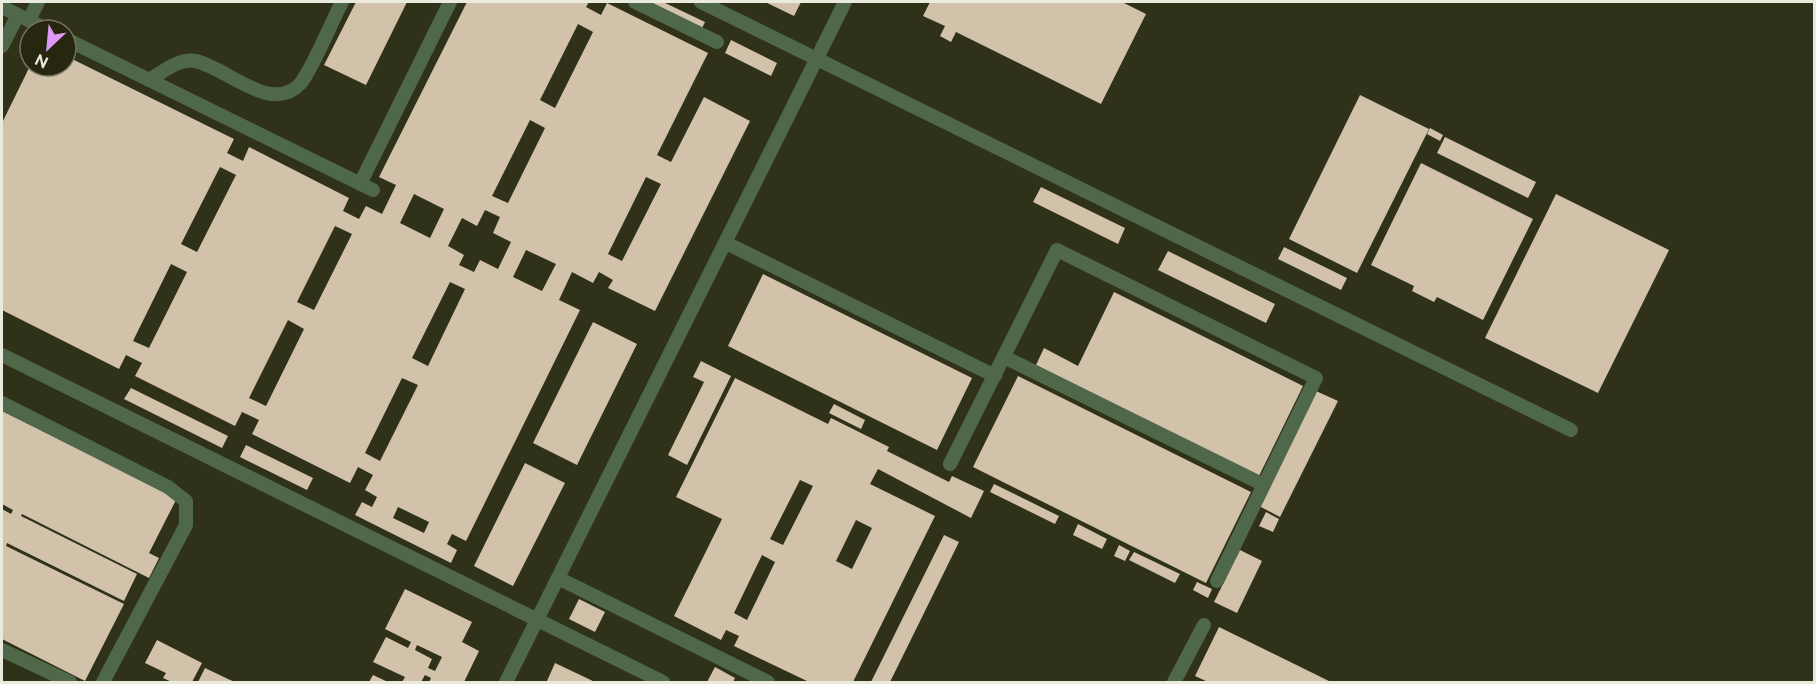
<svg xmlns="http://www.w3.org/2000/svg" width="1816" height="684" viewBox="0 0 1816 684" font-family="Raleway,sans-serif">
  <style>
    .building { fill: #d2c2a9; fill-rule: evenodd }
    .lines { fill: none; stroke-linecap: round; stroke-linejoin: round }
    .minor { stroke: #4f6849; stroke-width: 14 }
  </style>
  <rect width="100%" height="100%" fill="#303119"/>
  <!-- building -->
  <path class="building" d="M356,2H407L366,85L324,65Z
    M467,2H589L586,7L601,15L607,3L708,53L657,155L671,162L704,97L750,121L655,311L608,288L613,280L599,272L593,283L572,272L559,300L580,310L466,541L452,534L447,544L457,550L451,563L355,515L362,502L372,507L377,497L365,490L373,475L358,467L350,483L252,434L259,420L242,412L235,426L135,376L142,363L126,355L119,369L2,310V123L30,66H66V56L234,139L227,153L243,161L249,147L349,198L343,211L359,219L366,206L382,214L396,185L379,177ZM578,24L593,32L555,108L540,100ZM530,120L545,128L508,203L492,196ZM220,167L236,175L197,252L181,244ZM646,177L661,184L622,261L608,254ZM414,194L444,209L430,238L400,223ZM485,210L500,217L493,233L511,242L498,269L480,260L474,272L459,265L464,255L448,246L462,218L477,226ZM335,226L352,234L314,310L297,302ZM526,250L556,264L542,291L513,277ZM171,264L187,272L149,348L133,341ZM450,282L465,289L428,366L412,358ZM288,320L304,329L266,406L249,398ZM402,378L418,385L380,461L365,453ZM398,507L429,522L424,533L393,518Z
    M644,2H663L705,22L701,30Z
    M765,2H801L794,16Z
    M930,2H1122L1146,14L1101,104L956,32L951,42L940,36L945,26L923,16Z
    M731,40L777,63L771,76L725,53Z
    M1360,95L1429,129L1357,273L1289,239Z
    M1430,128L1443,135L1440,141L1427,134Z
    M1445,137L1536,182L1528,198L1437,153Z
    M1421,163L1533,219L1483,320L1437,297L1434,302L1412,291L1414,286L1371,265Z
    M1041,187L1125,228L1118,244L1033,202Z
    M1556,194L1669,250L1598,393L1485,338Z
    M1284,247L1347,278L1341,290L1278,259Z
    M1168,251L1275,304L1266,323L1158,270Z
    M763,274L972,378L937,450L728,346Z
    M1114,292L1303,386L1259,476L1036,365L1044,348L1078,366Z
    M593,322L637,344L577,465L533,443Z
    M701,361L731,376L687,465L668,455L704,382L693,377Z
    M1018,376L1251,492L1206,583L973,467Z
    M735,378L828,424L831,418L889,447L887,451L949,482L952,476L984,491L971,518L878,469L870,484L935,516L853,682H809L734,646L739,636L726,630L721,640L674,616L722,519L676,497ZM800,480L813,486L783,545L770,539ZM856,520L872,528L852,569L836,561ZM762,555L775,562L747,620L734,613Z
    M131,388L228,436L222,448L124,399Z
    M1316,391L1338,401L1280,517L1259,506Z
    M834,404L865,420L861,429L829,413Z
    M2,411L177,498L149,553L159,558L149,578L22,514L21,516L137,574L124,601L7,543L6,546L124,604L85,681L2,639V509L11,514L13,510L2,504Z
    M246,445L313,478L307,490L240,457Z
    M525,463L565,483L513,586L474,566Z
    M994,484L1059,516L1055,524L990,492Z
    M1266,512L1279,519L1273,532L1259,526Z
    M1078,524L1107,539L1102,549L1073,535Z
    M944,535L959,542L890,682H871Z
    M1119,545L1130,551L1125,561L1114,556Z
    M1240,550L1262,561L1237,613L1214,602Z
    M1134,552L1180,574L1175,583L1129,560Z
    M1197,582L1212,589L1208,598L1193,590Z
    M405,589L472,622L462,642L479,651L464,682H429L431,678L425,675L421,682H402L405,677L373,662L386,637L408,648L411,642L385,629ZM417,645L442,657L435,671L428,668L432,659L415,650Z
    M579,599L605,612L595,632L569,619Z
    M1219,627L1331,682H1208L1195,676Z
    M157,640L202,663L192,682H172L163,678L166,673L145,663Z
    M555,663L595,682L547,681Z
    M715,667L735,678L733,682H707Z
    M205,668L228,679L235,682H198Z
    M373,675L388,682H369Z"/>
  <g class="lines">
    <!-- minor -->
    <path class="minor" d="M635,2L717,42
      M701,2L1571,430
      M2,7L48,30
      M29,20L38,2
      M66,39L373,190
      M2,46L18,15
      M149,80C163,72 179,58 195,61C227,67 270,115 300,84C311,72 333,19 342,2
      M360,184L450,2
      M726,243L995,376
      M2,355L663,682
      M1004,357L1264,485
      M2,403L168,487L186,501V525L103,682
      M950,464L1057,250L1316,378L1217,581
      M558,578L768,682
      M2,650L70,682
      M506,682L845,2
      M1174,682L1204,625"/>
  </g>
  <!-- border -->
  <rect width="1816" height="684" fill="none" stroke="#eaebdc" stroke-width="6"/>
  <!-- north arrow -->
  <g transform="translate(48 48) rotate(206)"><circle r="28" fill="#27270f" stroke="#757561" stroke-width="1.5"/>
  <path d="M0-4.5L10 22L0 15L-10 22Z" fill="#dd99f3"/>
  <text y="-9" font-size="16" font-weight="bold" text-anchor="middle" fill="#eaebdc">N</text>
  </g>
</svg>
